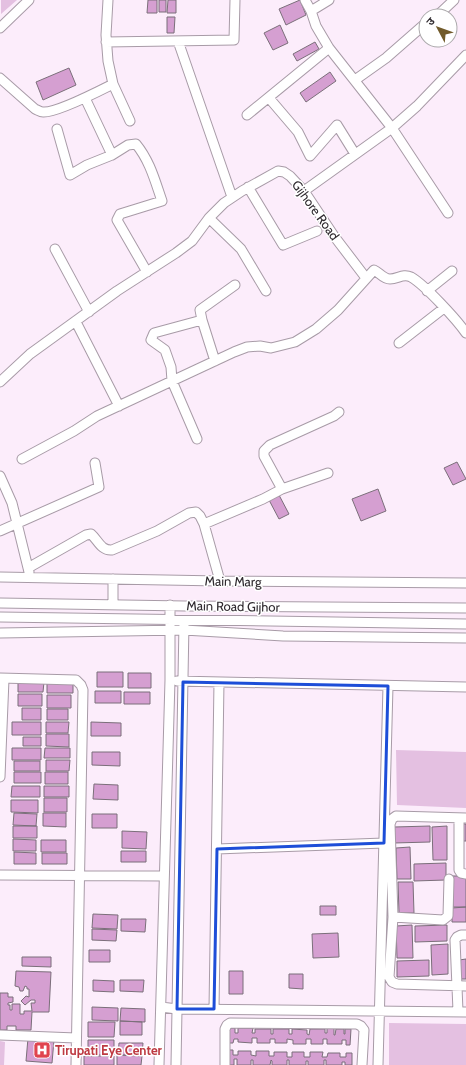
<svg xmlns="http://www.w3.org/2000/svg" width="466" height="1065" viewBox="0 0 466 1065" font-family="Cabin,'Noto Sans Devanagari',sans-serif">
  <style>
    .green { fill: #e4c0e1 }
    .building { fill: #d59fd1; stroke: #7b6f7a }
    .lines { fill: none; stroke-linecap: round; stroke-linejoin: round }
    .minor-casing { stroke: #a89ba7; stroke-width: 11 }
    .minor { stroke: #fff; stroke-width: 9 }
    .marked { fill: none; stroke: #1d4ed8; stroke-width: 3; stroke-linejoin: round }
    .labels { text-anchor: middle; stroke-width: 3; stroke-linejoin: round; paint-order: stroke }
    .street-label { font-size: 13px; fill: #2f2a2f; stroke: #fff }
    .health-label { font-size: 13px; font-weight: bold; fill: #be3a42; stroke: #fff; text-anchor: start }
  </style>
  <rect width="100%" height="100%" fill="#fcedfb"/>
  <!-- green -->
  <path class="green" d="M1,0H17L1,14Z
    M396,750L466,752V808L397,805Z
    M389,1023L466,1024V1065H389Z
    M0,1041L5,1042L4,1065H0Z"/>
  <!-- building -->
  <path class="building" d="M148,0H157V13H147Z
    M159,0H166V12H159Z
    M168,0H176V13H167Z
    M300,0L306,15L286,25L279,9Z
    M167,17H175L174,33H167Z
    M280,25L288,43L273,50L264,33Z
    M315,42L319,49L297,61L293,54Z
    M69,68L76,85L43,100L36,82Z
    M330,72L336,81L306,102L300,93Z
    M457,462L466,479L453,485L444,468Z
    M378,489L386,511L361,521L352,499Z
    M279,495L289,514L279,519L269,500Z
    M97,672H123V687H97Z
    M128,673H151V688H128Z
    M18,682H44L43,692H18Z
    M47,682H73V693H47Z
    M95,691H121V703H95Z
    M124,692H150V704H124Z
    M18,694H42V706H18Z
    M47,695H71V708H47Z
    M22,708H41V720H22Z
    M47,709H68V720H47Z
    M12,722H41V735H12Z
    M46,722H69L68,733H46Z
    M91,722L121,723V736H91Z
    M46,734H69V747L46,746Z
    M23,737H41V746H23Z
    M12,748H41V760H12Z
    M45,748H70V758H44Z
    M92,752H120V766L92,765Z
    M46,760H70L69,771H46Z
    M14,761H40V771H14Z
    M14,772H41V783H14Z
    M45,772H68V784H45Z
    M94,784L118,785V800L93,799Z
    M12,786H40V797H11Z
    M44,786H69V797H44Z
    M44,798H67V812H44Z
    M11,800H38V813L11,812Z
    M14,813L37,814L36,826L13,825Z
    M43,813H66V827L43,826Z
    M92,814H117V828H92Z
    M462,824H466V841H463Z
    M13,826H37V838H13Z
    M430,826V842L394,843V827Z
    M447,826V860H433L432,827Z
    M122,831L147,832L146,849L122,848Z
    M13,839L36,840V851H13Z
    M41,840H66V852H41Z
    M410,847L411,879H397L396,848Z
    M121,851H146V862H121Z
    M14,852L36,853V864H14Z
    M42,853H67V864H42Z
    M446,863V880L414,881V864Z
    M452,876H466V907H453Z
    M398,882H413L414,913H399Z
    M320,906H336V915H320Z
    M466,907V922H452V908Z
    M93,914L118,915L117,929L92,928Z
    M121,919H146L145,932L121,931Z
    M412,925L413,958H397L396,926Z
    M447,925V941L415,942V926Z
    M92,929L117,930L116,941L92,940Z
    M338,933L339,957L313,958L312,934Z
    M448,944V974L432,975L431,945Z
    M89,950H110V962H89Z
    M22,957H51V967L22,966Z
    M466,959V979H460L459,960Z
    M429,960V976L397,977V961Z
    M16,971L51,972L49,1012H32L31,1030H16V1026H7V1030H0V993H8V997H13V1002L8,1003V1005H10V1010H12V1004H20V1014H24V1011H32L31,1003H35V1000H31L25,1005L21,1001L26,996L29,997V989H27V987L25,986L23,991H20L19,987L15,986Z
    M229,971H243V994H229Z
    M289,974H303V989L289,988Z
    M93,980L114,981V992L93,991Z
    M120,980H144L143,992L120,991Z
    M92,1007L118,1008V1021L92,1020Z
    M121,1008L145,1009V1022L120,1021Z
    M120,1021L142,1022V1035H120Z
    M88,1022H115L114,1037H88Z
    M327,1027L334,1028V1035H335L336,1029H344V1034H345V1029H351L350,1045H346V1040H342V1044H327V1039H323V1044H311V1039H306V1044H293V1040L287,1039V1043H275V1039H270V1043H257V1038H252V1043L238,1042V1039H234L233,1043H228V1028H235V1033H238V1028H253L252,1033H255V1029H271V1034H273V1029H289V1034H292V1029L307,1030V1034L309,1035L310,1029H325V1033H327Z
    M28,1038L54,1040L52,1063L26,1061Z
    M88,1040H114V1055H88Z
    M119,1043H143L142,1055H118Z
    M228,1050H233V1055H238V1051H251V1055L256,1056V1051H269V1056H274V1052H287V1057H292V1052H304V1057H310V1052H323L322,1057H327L328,1053H340V1057H346V1053H352V1065H345V1062H342V1065H326V1060H324V1065H308V1061H306V1065H289V1060H287V1065H272V1061L271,1060L270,1065H253V1060H251V1065H237V1059H234V1065H227Z
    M117,1055L142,1056L141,1065H117Z
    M84,1056H114V1065H84Z"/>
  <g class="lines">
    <!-- minor casing -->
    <g class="minor-casing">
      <path id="minor" d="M305,0L311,11L316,26L329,48L392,128L448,213
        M311,11L329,0
        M437,16L454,0
        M0,28L29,0
        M178,41L232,197
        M106,42L234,40L235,0
        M0,78L35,109C38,110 40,112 43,112C57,113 99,91 113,84L108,61L106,35L108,0
        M355,80L386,58L426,23
        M113,84L130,121
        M269,98L298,132L310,156L337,125L355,154
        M247,115L329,48
        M57,129L70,175L87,165L112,155L85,98
        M112,155L128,145L136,144C150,161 155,181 162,201L120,214L117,220L147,272
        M248,187L283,245L317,231
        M304,191L392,128L417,106L466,55
        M209,218L241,249L266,291
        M55,249L89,312
        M427,291L452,271
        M202,320L215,361
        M76,322L119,406
        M399,343L444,308
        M0,382L30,354L117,291L176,253L192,241L209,218L224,203L242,191L278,171L284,172L290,176L304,191L334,236L366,278
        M197,439L172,381L171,367L165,350L151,340L154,333L202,320L200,310L235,285
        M22,459L74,431L97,416L234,352L247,347L260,346L271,348L295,342L316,329L338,310L374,270C379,272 383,279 390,279C398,279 403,273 411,277C425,285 457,320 466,333
        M0,476L12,503L29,572
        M282,489L264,456V451L270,445L334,416L339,412
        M204,524L220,581
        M0,531L99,487L95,463
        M28,568L86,535L91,534C98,540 101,551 112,550L157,531L189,513L196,512L200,516L204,524L263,499L282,489L328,473
        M0,577L220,581L466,583
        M113,579V604
        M0,603L185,606L466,608
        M0,617L466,624
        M0,633L184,630L283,636L466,638
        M0,678L76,680L81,685L83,690L76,1065
        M177,681L466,687
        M0,777L4,679
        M459,818V870L461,873L466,874
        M466,818L396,816L392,819L390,824L393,917L389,977L392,982L397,984L466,986
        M217,849L384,843
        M0,875L164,876
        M393,917L443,920L448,916L449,879
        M161,1007L177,1009L466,1012
        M214,1009L219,682
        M458,1011L455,940L457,937L461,935H466
        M0,1035L76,1038
        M159,1065L170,680V605
        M176,1065L184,623
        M225,1065V1029L227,1025L230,1023L357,1024L361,1026L364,1030L362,1065
        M378,1065L388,686"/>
    </g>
    <!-- minor -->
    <use href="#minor" class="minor"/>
  </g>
  <!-- marked area -->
  <path class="marked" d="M183,682L388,686L384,843L217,849L214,1009H177Z"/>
  <!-- icons -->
  <defs>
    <g id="hospital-square" transform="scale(0.9)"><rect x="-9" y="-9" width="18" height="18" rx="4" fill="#e0444e" stroke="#fff"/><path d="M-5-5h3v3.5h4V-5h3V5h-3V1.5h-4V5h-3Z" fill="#fff"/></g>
  </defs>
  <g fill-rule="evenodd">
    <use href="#hospital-square" x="42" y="1050"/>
  </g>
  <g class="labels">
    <!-- street labels -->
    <g class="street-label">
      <text transform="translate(316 210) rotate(54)" y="5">Gijhore Road</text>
      <text transform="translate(233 581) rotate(1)" y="5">Main Marg</text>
      <text transform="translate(233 606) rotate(1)" y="5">Main Road Gijhor</text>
    </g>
    <!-- health labels -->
    <g class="health-label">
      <text x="55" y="1055">Tirupati Eye Center</text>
    </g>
  </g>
  <!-- north arrow -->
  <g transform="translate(438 28) rotate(311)"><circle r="19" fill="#ffffff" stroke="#acaaac"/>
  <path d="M0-3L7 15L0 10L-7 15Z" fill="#715a2a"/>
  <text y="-6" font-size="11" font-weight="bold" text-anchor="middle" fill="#2f2a2f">उ</text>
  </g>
</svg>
